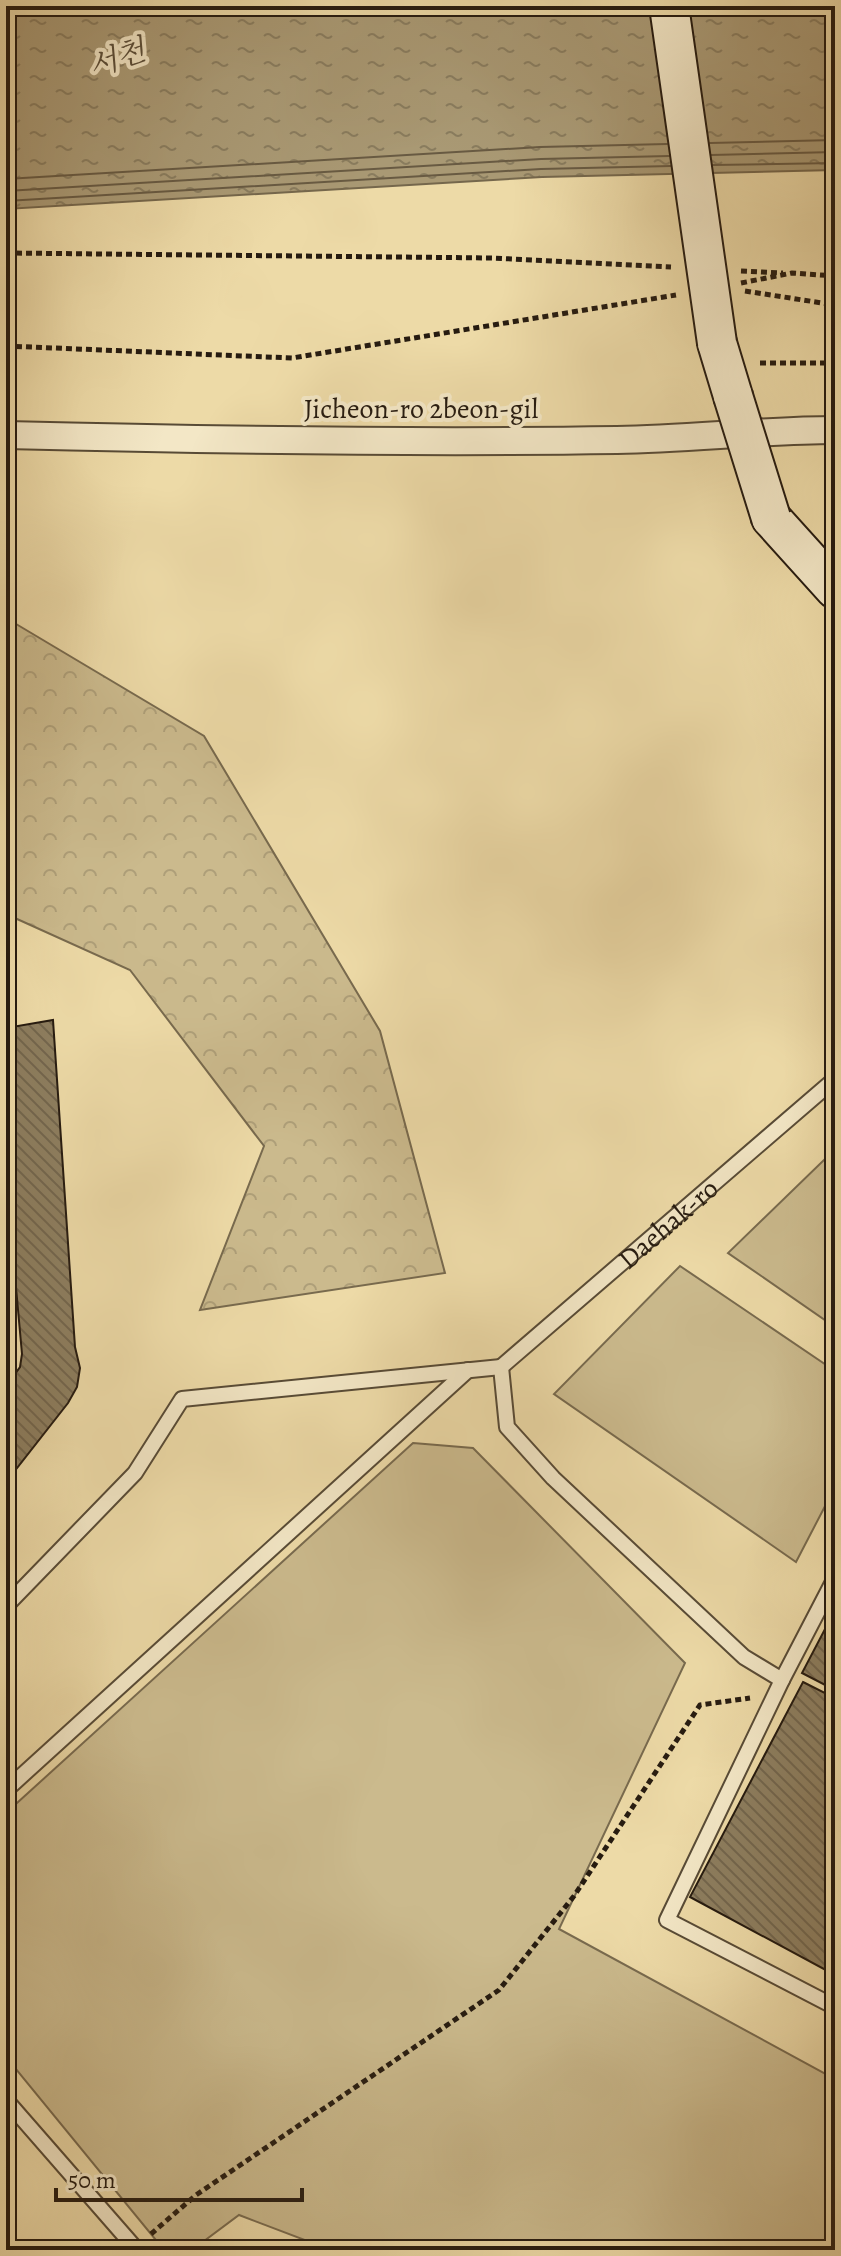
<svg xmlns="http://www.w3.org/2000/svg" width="841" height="2256" viewBox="0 0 841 2256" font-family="Alegreya,'Noto Serif KR',serif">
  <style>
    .forest { fill: url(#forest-crowns); stroke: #786a4e; stroke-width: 2 }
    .pitch { fill: #cbba8d; stroke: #786a4e; stroke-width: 2 }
    .water { fill: url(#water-ripples); stroke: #75674c; stroke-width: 2 }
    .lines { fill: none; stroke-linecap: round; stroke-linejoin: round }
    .shore { stroke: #685a42; stroke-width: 2 }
    .building { fill: url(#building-back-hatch); stroke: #261b10; stroke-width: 2 }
    .lane-casing { stroke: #584b36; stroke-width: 18 }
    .street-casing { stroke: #584b36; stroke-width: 30 }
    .secondary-casing { stroke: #261b10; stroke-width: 42 }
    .path { stroke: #261b10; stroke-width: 5; stroke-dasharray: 6 4; stroke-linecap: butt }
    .lane { stroke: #f3e7c6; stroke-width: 14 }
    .street { stroke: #f3e7c6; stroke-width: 26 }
    .secondary { stroke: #f3e7c6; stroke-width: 38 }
    .secondary-bridge-casing { stroke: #261b10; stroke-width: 42; stroke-linecap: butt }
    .secondary-bridge { stroke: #f3e7c6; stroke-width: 38 }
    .labels { text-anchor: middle; stroke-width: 8; stroke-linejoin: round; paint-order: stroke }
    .street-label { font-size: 28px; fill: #261b10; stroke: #f3e7c6 }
    .water-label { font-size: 30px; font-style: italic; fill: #5a4d38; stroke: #f3e7c6 }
  </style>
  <defs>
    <pattern id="forest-crowns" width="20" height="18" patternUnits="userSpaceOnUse" patternTransform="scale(2)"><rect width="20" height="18" fill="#cbba8d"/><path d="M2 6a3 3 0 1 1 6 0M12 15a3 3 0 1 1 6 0" fill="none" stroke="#ae9f79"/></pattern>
    <pattern id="water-ripples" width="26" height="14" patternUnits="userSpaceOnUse" patternTransform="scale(2)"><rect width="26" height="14" fill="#a99974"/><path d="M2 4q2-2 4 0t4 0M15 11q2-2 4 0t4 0" fill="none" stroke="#897c5e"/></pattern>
    <pattern id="building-back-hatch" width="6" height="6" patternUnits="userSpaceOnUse" patternTransform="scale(2)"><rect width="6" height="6" fill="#8d7e5f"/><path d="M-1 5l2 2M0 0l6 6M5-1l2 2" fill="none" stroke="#73664d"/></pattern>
  </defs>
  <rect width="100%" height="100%" fill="#eddaa7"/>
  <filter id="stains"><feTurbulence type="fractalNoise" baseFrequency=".0025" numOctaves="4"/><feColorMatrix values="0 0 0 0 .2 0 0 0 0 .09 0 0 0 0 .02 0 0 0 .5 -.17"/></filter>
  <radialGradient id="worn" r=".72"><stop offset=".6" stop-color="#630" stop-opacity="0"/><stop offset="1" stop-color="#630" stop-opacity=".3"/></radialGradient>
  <!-- forest -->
  <path class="forest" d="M6,618L204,736L380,1031L445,1273L200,1310L264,1146L130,970L6,914Z"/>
  <!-- pitch -->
  <path class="pitch" d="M826,1158L835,1164V1327L728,1253Z
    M680,1266L835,1371V1487L796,1562L554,1394Z
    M413,1443L473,1448L685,1663L559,1929L835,2079V2250H331L239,2215L192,2250H164L6,2057V1813Z"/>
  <!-- water -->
  <path class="water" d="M6,6H835V170L542,177L6,209Z"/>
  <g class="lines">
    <!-- shore -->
    <path class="shore" d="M710,143L835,140
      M711,155L835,152
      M713,165L835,163
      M6,179L540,147L667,144
      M6,191L541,159L669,156
      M6,201L541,169L671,166"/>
  </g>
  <!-- building -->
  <path class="building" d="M53,1020L75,1347L80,1368L77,1387L68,1403L6,1482V1375L12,1378L20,1367L22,1354L6,1177V1028Z
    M835,1610V1690L802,1673Z
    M803,1682L835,1698V1975L690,1897Z"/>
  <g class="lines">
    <!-- lane casing -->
    <g class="lane-casing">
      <g id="lane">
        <path d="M501,1367L507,1427L553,1478L744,1657L782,1680L667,1920L835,2007"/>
        <path id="s1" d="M501,1367L835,1079"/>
        <path d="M6,1606L135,1473L182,1399L501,1367"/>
        <path d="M782,1680L835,1578"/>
        <path d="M6,1790L468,1370"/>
        <path d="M6,2100L137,2250"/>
      </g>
    </g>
    <!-- street casing -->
    <g class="street-casing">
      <path id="street" d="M6,435C210,440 414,443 617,440C690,439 762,430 835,430"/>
    </g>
    <!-- secondary casing -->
    <g class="secondary-casing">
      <path id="secondary" d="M717,343L733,396
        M771,518L835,589"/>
    </g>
    <!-- path -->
    <path class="path" d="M6,253L493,258L671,267
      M741,271L783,273
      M741,283L792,273L835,276
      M745,291L835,305
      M6,346L292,358L676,295
      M760,363H835
      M151,2234L196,2195L499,1990L574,1896L700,1705L750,1698"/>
    <!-- lane -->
    <use href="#lane" class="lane"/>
    <!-- street -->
    <use href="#street" class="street"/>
    <!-- secondary -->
    <use href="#secondary" class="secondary"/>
    <!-- secondary-bridge casing -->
    <g class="secondary-bridge-casing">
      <path id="secondary-bridge" d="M669,6L717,343
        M733,396L771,518"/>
    </g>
    <!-- secondary-bridge -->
    <use href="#secondary-bridge" class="secondary-bridge"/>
  </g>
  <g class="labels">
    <!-- street labels -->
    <g class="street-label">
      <text x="421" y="418">Jicheon-ro 2beon-gil</text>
      <text dy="10" stroke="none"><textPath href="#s1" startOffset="220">Daehak-ro</textPath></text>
    </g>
    <!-- water labels -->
    <g class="water-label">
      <text transform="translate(117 58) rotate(-19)" y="10">서천</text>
    </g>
  </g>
  <!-- margin -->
  <rect width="841" height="2256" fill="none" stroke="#eddaa7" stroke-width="32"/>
  <rect x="8" y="8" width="825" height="2240" fill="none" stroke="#261b10" stroke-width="4"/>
  <rect x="16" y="16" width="809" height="2224" fill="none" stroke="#261b10" stroke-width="2"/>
  <!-- scale -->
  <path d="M56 2188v12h246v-12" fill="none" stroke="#261b10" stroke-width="4"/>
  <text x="68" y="2188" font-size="24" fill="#261b10" stroke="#f3e7c6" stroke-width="6" paint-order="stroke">50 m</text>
  <rect width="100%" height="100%" filter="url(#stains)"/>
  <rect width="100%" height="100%" fill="url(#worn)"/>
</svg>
